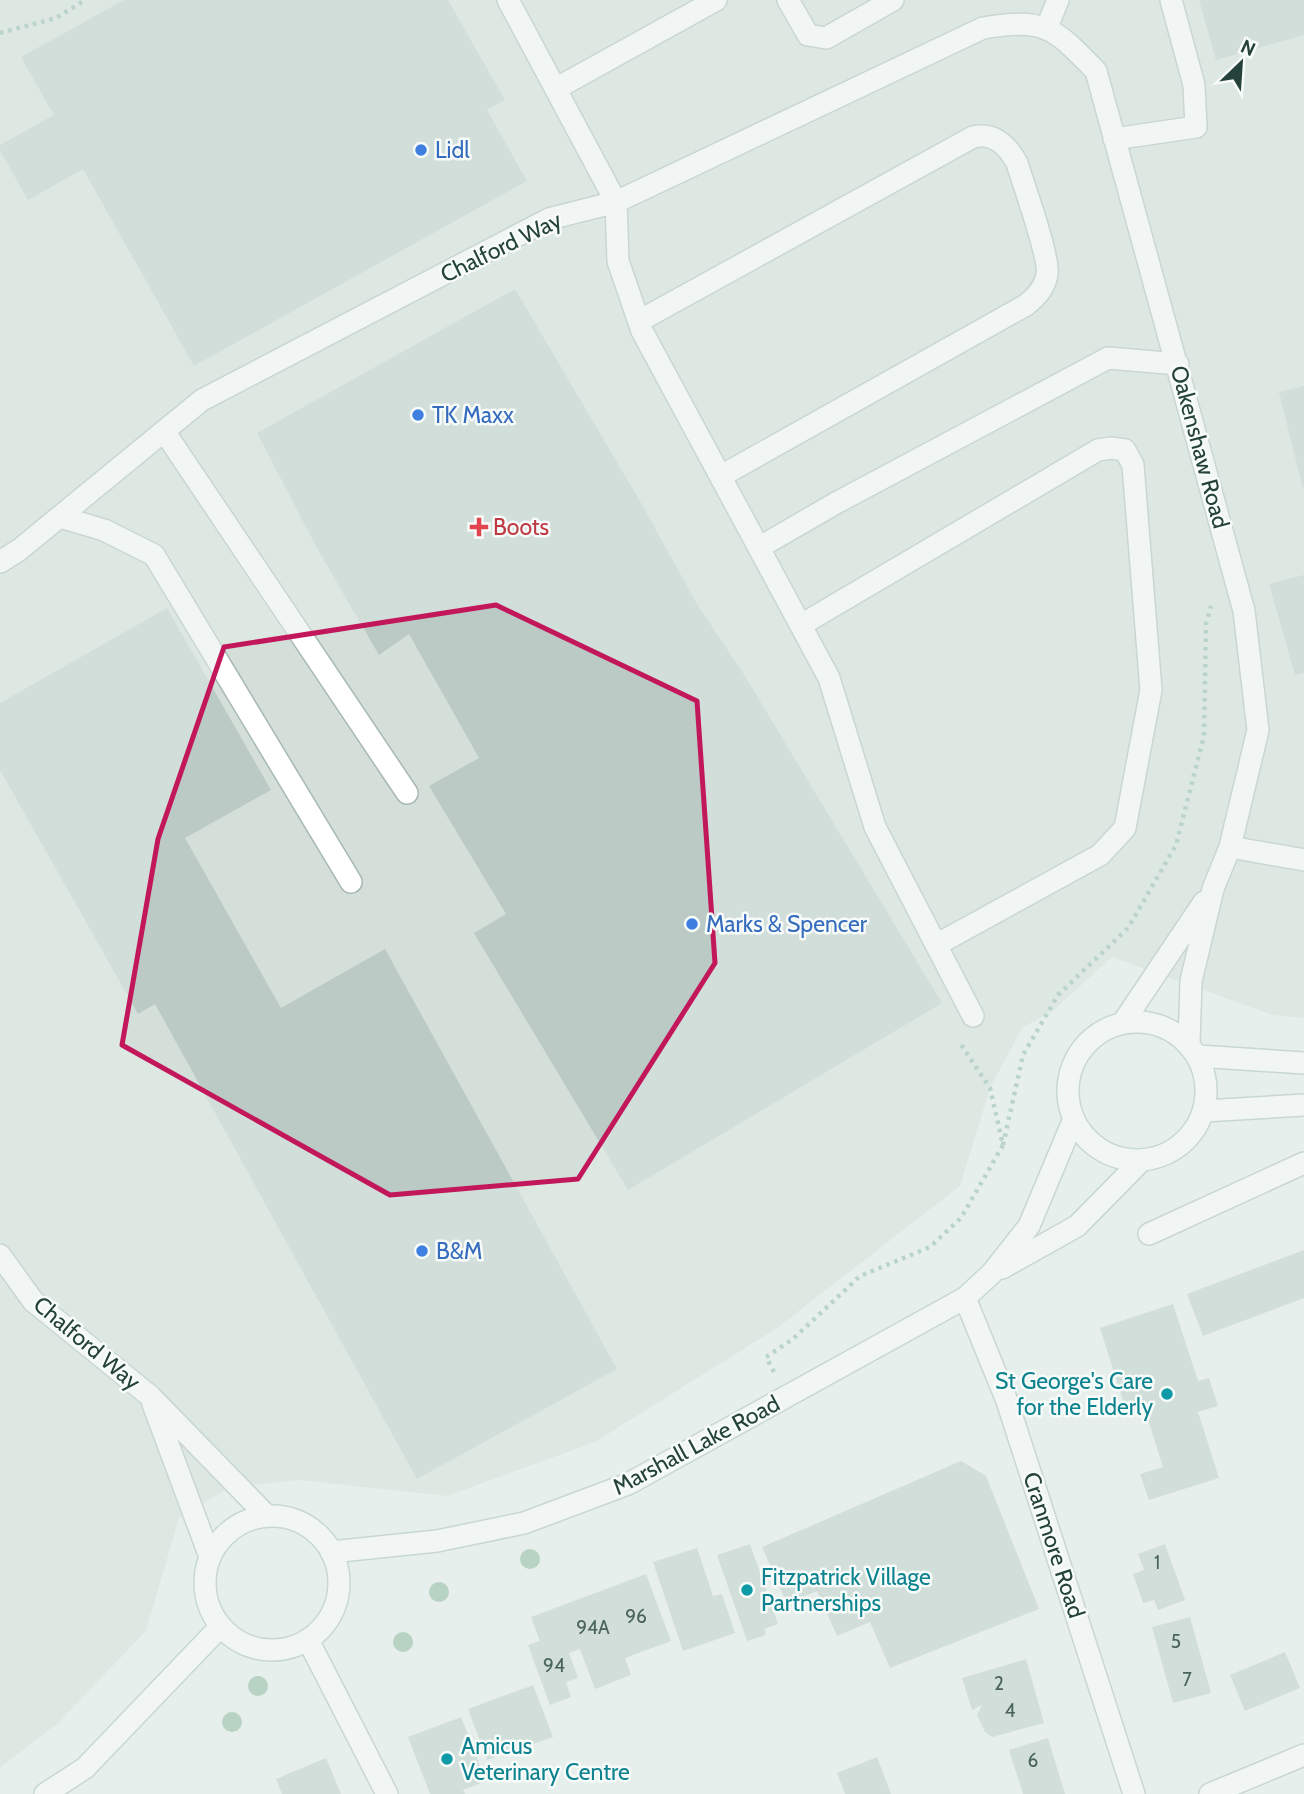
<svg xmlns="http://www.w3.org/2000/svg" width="1304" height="1794" viewBox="0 0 1304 1794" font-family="Cabin,sans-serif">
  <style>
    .built { fill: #d4dfda }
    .building { fill: #bbcac4 }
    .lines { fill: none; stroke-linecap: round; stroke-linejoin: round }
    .lane-casing { stroke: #a8b8b2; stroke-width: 24 }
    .street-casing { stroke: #a8b8b2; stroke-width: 24 }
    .secondary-casing { stroke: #a4bbb3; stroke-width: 24 }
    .path { stroke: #86b3a5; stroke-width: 4.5; stroke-dasharray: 3.5 5; stroke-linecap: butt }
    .lane { stroke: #fff; stroke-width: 21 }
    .street { stroke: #fff; stroke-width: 21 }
    .secondary { stroke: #fff; stroke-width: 21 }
    .tree { fill: #80af93 }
    .marked { fill: none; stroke: #c2185b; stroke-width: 5; stroke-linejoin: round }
    .shop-dot { fill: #3f7fe0; stroke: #f7fbf9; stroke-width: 2.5 }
    .health-dot { fill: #e0444e; stroke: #f7fbf9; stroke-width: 2.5 }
    .culture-dot { fill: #0f9aa8; stroke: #f7fbf9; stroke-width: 2.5 }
    .labels { text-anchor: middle; stroke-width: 5; stroke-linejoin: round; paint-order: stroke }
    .number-label { font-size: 19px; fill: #4a645c }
    .shop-label { font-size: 23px; fill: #366cbe; stroke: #f7fbf9; text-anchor: start }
    .street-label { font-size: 23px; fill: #24423a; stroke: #f7fbf9 }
    .health-label { font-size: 23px; fill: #be3a42; stroke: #f7fbf9; text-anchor: start }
    .culture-label { font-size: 23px; fill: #0d838f; stroke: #f7fbf9; text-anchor: start }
  </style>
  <rect width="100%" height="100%" fill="#e6efeb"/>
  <!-- built -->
  <path class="built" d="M0,0H1304V1018L1273,1015L1112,957L1054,1010L1022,1028L990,1088L960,1186L777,1328L595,1442L447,1496L299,1480L231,1487L179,1518L146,1631L58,1723L0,1768Z"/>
  <!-- building -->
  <path class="building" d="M124,0H448L505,100L487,110L527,181L194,366L83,169L28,200L0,150V145L54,115L21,57Z
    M1199,0H1304V35L1216,60Z
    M515,289L641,503L697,604L743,673L942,1003L628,1190L474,933L506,914L429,786L479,758L409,634L379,655L318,550L257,433Z
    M1304,386V488L1303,489L1279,392Z
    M1304,575V673L1295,675L1269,584Z
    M167,608L271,790L185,838L281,1008L385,949L617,1369L417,1479L155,1004L138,1014L0,770V703Z
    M1304,1250V1298L1203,1336L1187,1294Z
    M1173,1304L1198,1381L1209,1378L1218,1406L1198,1412L1219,1478L1149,1500L1140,1474L1163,1467L1144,1407L1127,1413L1100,1328Z
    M961,1461L986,1476L1039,1609L890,1668L870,1622L837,1636L817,1591L787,1604L762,1547Z
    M750,1544L778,1624L764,1629L766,1635L747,1641L717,1555Z
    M1165,1544L1185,1600L1158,1610L1154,1600L1143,1603L1133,1574L1144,1570L1138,1554Z
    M697,1548L713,1596L722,1594L735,1633L683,1651L653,1562Z
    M646,1574L671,1641L625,1658L631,1675L595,1689L580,1649L569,1653L578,1678L566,1682L571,1697L550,1705L528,1645L540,1641L531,1617Z
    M1190,1617L1211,1693L1173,1703L1152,1627Z
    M1285,1652L1300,1688L1245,1711L1230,1675Z
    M1026,1659L1044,1723L992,1737L985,1732L977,1715L982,1705L972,1710L962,1678Z
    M533,1685L553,1737L487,1760L468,1709Z
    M461,1717L486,1781L463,1790L465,1794H430L408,1737Z
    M1048,1738L1065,1794H1023L1009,1750Z
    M877,1757L891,1794H845L837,1773Z
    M326,1758L341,1794H282L276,1779Z"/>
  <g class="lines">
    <!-- lane casing -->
    <g class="lane-casing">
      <path id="lane" d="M508,0L616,202L618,261L642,331L829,678L875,827L973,1016
        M788,0L808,35L826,38L893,0
        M1047,27L1058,0
        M557,88L716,0
        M1114,139L1196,127L1194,85L1171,0
        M639,321L973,137C994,132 1007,145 1017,163C1023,183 1050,258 1047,274C1045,288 1036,297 1026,305L721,476
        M164,431L407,793
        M60,517L104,530L154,555L351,882
        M760,547L836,503L1108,358L1178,364
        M0,562L19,550L202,400L549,219L616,202L983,28C1046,18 1053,27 1096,71L1244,611L1258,730L1230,847L1213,889L1191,981L1189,1043
        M801,625L1098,450L1111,448L1125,450L1133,465L1151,690L1125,828L1100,855L936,945
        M1230,847L1304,860
        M1124,1021L1204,902
        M1149,1234L1304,1163
        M0,1255L33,1301L150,1396L267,1516
        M153,1404L210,1557"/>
    </g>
    <!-- street casing -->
    <g class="street-casing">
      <path id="street" d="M965,1298L1007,1401L1134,1794
        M308,1640L387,1794
        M1210,1794L1304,1755"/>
    </g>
    <!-- secondary casing -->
    <g class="secondary-casing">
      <path id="secondary" d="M1068 1091a69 69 0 1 1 138 0a69 69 0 1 1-138 0Z
        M1198,1056L1304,1063
        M1204,1111L1304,1105
        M1002,1268L1077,1226L1141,1161
        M205 1583a67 67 0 1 1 134 0a67 67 0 1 1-134 0Z
        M331,1552L437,1541L524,1523L628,1484L965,1298L992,1273L1029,1226L1073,1121
        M45,1794L85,1768L221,1626"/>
    </g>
    <!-- path -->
    <path class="path" d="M0,33L56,18L85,0
      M1003,1145L1023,1055L1058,995L1128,928L1176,845L1204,736L1206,624L1211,606
      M774,1372L766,1357L793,1339L860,1276L930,1247L961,1218L1003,1145L990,1088L960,1043"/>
    <!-- lane -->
    <use href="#lane" class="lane"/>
    <!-- street -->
    <use href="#street" class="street"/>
    <!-- secondary -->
    <use href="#secondary" class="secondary"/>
  </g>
  <!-- trees -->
  <g class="tree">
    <circle cx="530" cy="1559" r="10"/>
    <circle cx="439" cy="1592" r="10"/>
    <circle cx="403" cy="1642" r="10"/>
    <circle cx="258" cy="1686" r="10"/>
    <circle cx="232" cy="1722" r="10"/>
  </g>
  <!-- marked area -->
  <path d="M0 0H1304V1794H0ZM496,605L697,701L715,963L578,1179L390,1195L122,1045L158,839L224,647Z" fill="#e6efeb" fill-opacity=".55" fill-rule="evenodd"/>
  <path class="marked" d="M496,605L697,701L715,963L578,1179L390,1195L122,1045L158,839L224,647Z"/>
  <!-- markers -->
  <g class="shop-dot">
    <circle cx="421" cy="150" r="7"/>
    <circle cx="418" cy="415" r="7"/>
    <circle cx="692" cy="924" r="7"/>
    <circle cx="422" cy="1251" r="7"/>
  </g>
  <path class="health-dot" d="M475.5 516.5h7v7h7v7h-7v7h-7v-7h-7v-7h7z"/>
  <g class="culture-dot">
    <circle cx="1167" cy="1394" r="7"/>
    <circle cx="747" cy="1590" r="7"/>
    <circle cx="447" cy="1759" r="7"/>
  </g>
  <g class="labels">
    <!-- number labels -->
    <g class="number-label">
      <text x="1157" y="1569">1</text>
      <text x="636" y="1623">96</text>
      <text x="593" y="1634">94A</text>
      <text x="1176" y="1648">5</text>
      <text x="554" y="1672">94</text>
      <text x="1187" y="1686">7</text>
      <text x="999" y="1690">2</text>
      <text x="1010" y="1717">4</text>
      <text x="1033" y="1767">6</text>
    </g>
    <!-- shop labels -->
    <g class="shop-label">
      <text x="435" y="158">Lidl</text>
      <text x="432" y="423">TK Maxx</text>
      <text x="706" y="932">Marks &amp; Spencer</text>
      <text x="436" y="1259">B&amp;M</text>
    </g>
    <!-- street labels -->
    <g class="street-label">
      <text transform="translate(501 247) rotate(-26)" y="8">Chalford Way</text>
      <text transform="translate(1200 447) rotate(75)" y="8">Oakenshaw Road</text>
      <text transform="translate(87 1343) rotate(40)" y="8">Chalford Way</text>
      <text transform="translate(696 1445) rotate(-28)" y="8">Marshall Lake Road</text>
      <text transform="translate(1054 1545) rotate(72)" y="8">Cranmore Road</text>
    </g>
    <!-- health labels -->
    <g class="health-label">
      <text x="493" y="535">Boots</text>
    </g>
    <!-- culture labels -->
    <g class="culture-label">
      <text x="1153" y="1389" text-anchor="end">St George's Care<tspan x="1153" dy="26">for the Elderly</tspan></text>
      <text x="761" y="1585">Fitzpatrick Village<tspan x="761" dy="26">Partnerships</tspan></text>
      <text x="461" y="1754">Amicus<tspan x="461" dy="26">Veterinary Centre</tspan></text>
    </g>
  </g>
  <!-- north arrow -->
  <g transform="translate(1241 63) rotate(25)" stroke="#f7fbf9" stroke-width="5" paint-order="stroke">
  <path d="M0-5L12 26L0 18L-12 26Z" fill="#24423a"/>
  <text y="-10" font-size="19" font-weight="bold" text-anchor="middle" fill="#24423a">N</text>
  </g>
</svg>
